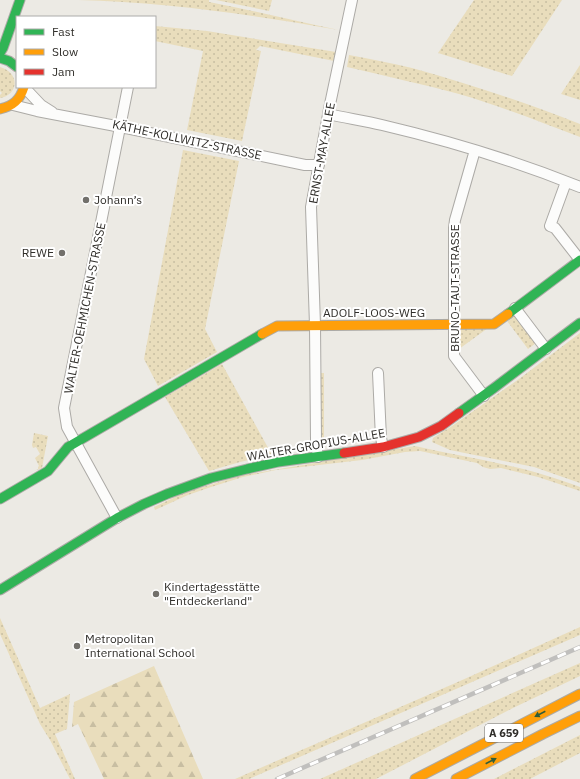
<svg xmlns="http://www.w3.org/2000/svg" width="580" height="779" viewBox="0 0 580 779" font-family="'IBM Plex Sans',sans-serif">
  <style>
    .green { fill: url(#green-dots) }
    .forest { fill: url(#forest-firs) }
    .lines { fill: none; stroke-linecap: round; stroke-linejoin: round }
    .street-casing { stroke: #acaaa6; stroke-width: 12 }
    .fast-casing { stroke: #acaaa6; stroke-width: 11 }
    .slow-casing { stroke: #acaaa6; stroke-width: 11 }
    .jam-casing { stroke: #acaaa6; stroke-width: 11 }
    .street { stroke: #fcfcfb; stroke-width: 10 }
    .fast { stroke: #30b455; stroke-width: 9 }
    .slow { stroke: #ff9f0a; stroke-width: 9 }
    .jam { stroke: #e5322d; stroke-width: 9 }
    .rail-casing { stroke: #c0bfbd; stroke-width: 4.5 }
    .rail { stroke: #fff; stroke-width: 3; stroke-dasharray: 9; stroke-linecap: butt }
    .oneway { fill: #305d39 }
    .poi-dot { fill: #72706b; stroke: #fff; stroke-width: 1.5 }
    .labels { text-anchor: middle; stroke-width: 4; stroke-linejoin: round; paint-order: stroke }
    .shield { fill: #fff; stroke: #6e6d6a; stroke-width: 1 }
    .shield-label { font-size: 11px; font-weight: bold; fill: #302e2a }
    .street-label { font-size: 12px; fill: #302e2a; stroke: #fff }
    .poi-label { font-size: 12px; fill: #302e2a; stroke: #fff; text-anchor: start }
  </style>
  <defs>
    <pattern id="green-dots" width="8" height="8" patternUnits="userSpaceOnUse"><rect width="8" height="8" fill="#e9ddbc"/><path d="M2 2h.1M6 6h.1" fill="none" stroke="#c8bea2" stroke-width="1.8" stroke-linecap="round"/></pattern>
    <pattern id="forest-firs" width="22" height="20" patternUnits="userSpaceOnUse"><rect width="22" height="20" fill="#e9ddbc"/><path d="M5 1l3.5 6h-7zM16 11l3.5 6h-7z" fill="#c8bea2"/></pattern>
  </defs>
  <rect width="100%" height="100%" fill="#eceae4"/>
  <!-- green -->
  <path class="green" d="M78,0H209V2C252,10 295,21 339,30C253,15 165,2 78,0Z
    M216,0H272L269,11Z
    M474,0H562L512,76L438,53Z
    M155,26L207,31L336,52L334,61L260,46L256,50L261,51L242,141L187,130L203,51L155,41Z
    M349,55C370,59 392,63 412,68C469,84 525,102 580,124V137C541,122 500,106 459,94C422,84 385,76 347,67Z
    M580,65V100L561,94Z
    M0,67C19,72 20,94 0,98V95L2,93L0,91Z
    M183,150L239,161L205,329L217,352L158,386L144,359Z
    M515,315L536,343L528,349L507,321Z
    M459,327L488,328L459,349Z
    M580,333V483L534,467L450,450L432,442L433,438L452,426L519,379Z
    M222,364L272,455L240,462L209,471L165,397Z
    M320,373H324V442H320Z
    M34,433L48,436L42,468L34,471L38,469V467L39,466L35,458L40,454L36,447L33,448L32,445Z
    M415,446C445,453 476,458 506,465C531,470 556,478 580,487V491L538,477L501,468L490,469L483,467L477,463L420,451L405,452L362,460L276,470L243,477L211,487L188,495L155,510L154,507L186,492L243,475Z
    M0,618L40,708L70,694L67,729L55,734L75,779H70L50,740L40,724L0,634Z
    M580,627V635L249,779H235L460,681Z
    M580,663V676L513,708L376,779H320Z
    M580,735V753L530,779H494Z"/>
  <!-- forest -->
  <path class="forest" d="M154,666L203,779H104L78,724L72,727L74,702Z"/>
  <g class="lines">
    <!-- street casing -->
    <g class="street-casing">
      <path id="street" d="M24,87L41,105L52,112
        M13,105L37,111L121,127L305,165H319
        M328,114C346,118 365,121 382,125C450,141 516,161 580,187
        M475,150L455,220L454,228V356L484,396
        M566,182L550,226L555,228L580,260
        M515,308L546,349
        M378,373L381,438L383,447
        M318,457L316,441L315,325L311,207L329,109L352,0
        M117,518L67,427L64,408L128,87"/>
    </g>
    <!-- fast casing -->
    <g class="fast-casing">
      <path id="fast" d="M0,53L3,48L20,0
        M0,58L9,61L17,67
        M508,314L580,260
        M459,413L494,388L580,323
        M0,499L48,471L68,447L262,334
        M0,590L117,518L144,504L167,494L211,478L247,469L278,462L344,453"/>
    </g>
    <!-- slow casing -->
    <g class="slow-casing">
      <path id="slow" d="M0,109C13,106 20,100 24,87
        M262,334L277,326L494,324L508,314
        M415,779L580,694
        M456,779L543,734L580,716"/>
    </g>
    <!-- jam casing -->
    <g class="jam-casing">
      <path id="jam" d="M344,453L383,447L419,437L441,426L459,413"/>
    </g>
    <!-- street -->
    <use href="#street" class="street"/>
    <!-- fast -->
    <use href="#fast" class="fast"/>
    <!-- slow -->
    <use href="#slow" class="slow"/>
    <!-- jam -->
    <use href="#jam" class="jam"/>
    <!-- rail casing -->
    <g class="rail-casing">
      <path id="rail" d="M277,779L580,647"/>
    </g>
    <!-- rail -->
    <use href="#rail" class="rail"/>
  </g>
  <!-- one-way arrows -->
  <defs><path id="oneway-solid" d="M-6-.8H1V-3.2L6.5 0L1 3.2V.8H-6Z"/></defs>
  <g class="oneway">
    <use href="#oneway-solid" transform="translate(540 714) rotate(153)"/>
    <use href="#oneway-solid" transform="translate(491 761) rotate(-27)"/>
  </g>
  <!-- markers -->
  <g class="poi-dot">
    <circle cx="86" cy="200" r="4"/>
    <circle cx="62" cy="253" r="4"/>
    <circle cx="156" cy="594" r="4"/>
    <circle cx="77" cy="646" r="4"/>
  </g>
  <g class="labels">
    <!-- shield labels -->
    <rect class="shield" x="485" y="724" width="38" height="18" rx="3"/>
    <g class="shield-label">
      <text x="504" y="737">A 659</text>
    </g>
    <!-- street labels -->
    <g class="street-label">
      <text transform="translate(187 140) rotate(12)" y="4">KÄTHE-KOLLWITZ-STRASSE</text>
      <text transform="translate(322 153) rotate(-80)" y="4">ERNST-MAY-ALLEE</text>
      <text transform="translate(455 288) rotate(-90)" y="4">BRUNO-TAUT-STRASSE</text>
      <text transform="translate(85 308) rotate(-79)" y="4">WALTER-OEHMICHEN-STRASSE</text>
      <text x="374" y="317">ADOLF-LOOS-WEG</text>
      <text transform="translate(316 445) rotate(-10)" y="4">WALTER-GROPIUS-ALLEE</text>
    </g>
    <!-- poi labels -->
    <g class="poi-label">
      <text x="94" y="204">Johann’s</text>
      <text x="54" y="257" text-anchor="end">REWE</text>
      <text x="164" y="591">Kindertagesstätte<tspan x="164" dy="14">"Entdeckerland"</tspan></text>
      <text x="85" y="643">Metropolitan<tspan x="85" dy="14">International School</tspan></text>
    </g>
  </g>
  <!-- legend -->
  <rect x="16" y="16" width="140" height="72" fill="#ffffff" stroke="#acabaa"/>
  <rect x="24" y="29" width="20" height="6" fill="#30b455" stroke="#acabaa"/>
  <text x="52" y="36" font-size="12" fill="#302e2a">Fast</text>
  <rect x="24" y="49" width="20" height="6" fill="#ff9f0a" stroke="#acabaa"/>
  <text x="52" y="56" font-size="12" fill="#302e2a">Slow</text>
  <rect x="24" y="69" width="20" height="6" fill="#e5322d" stroke="#acabaa"/>
  <text x="52" y="76" font-size="12" fill="#302e2a">Jam</text>
</svg>
